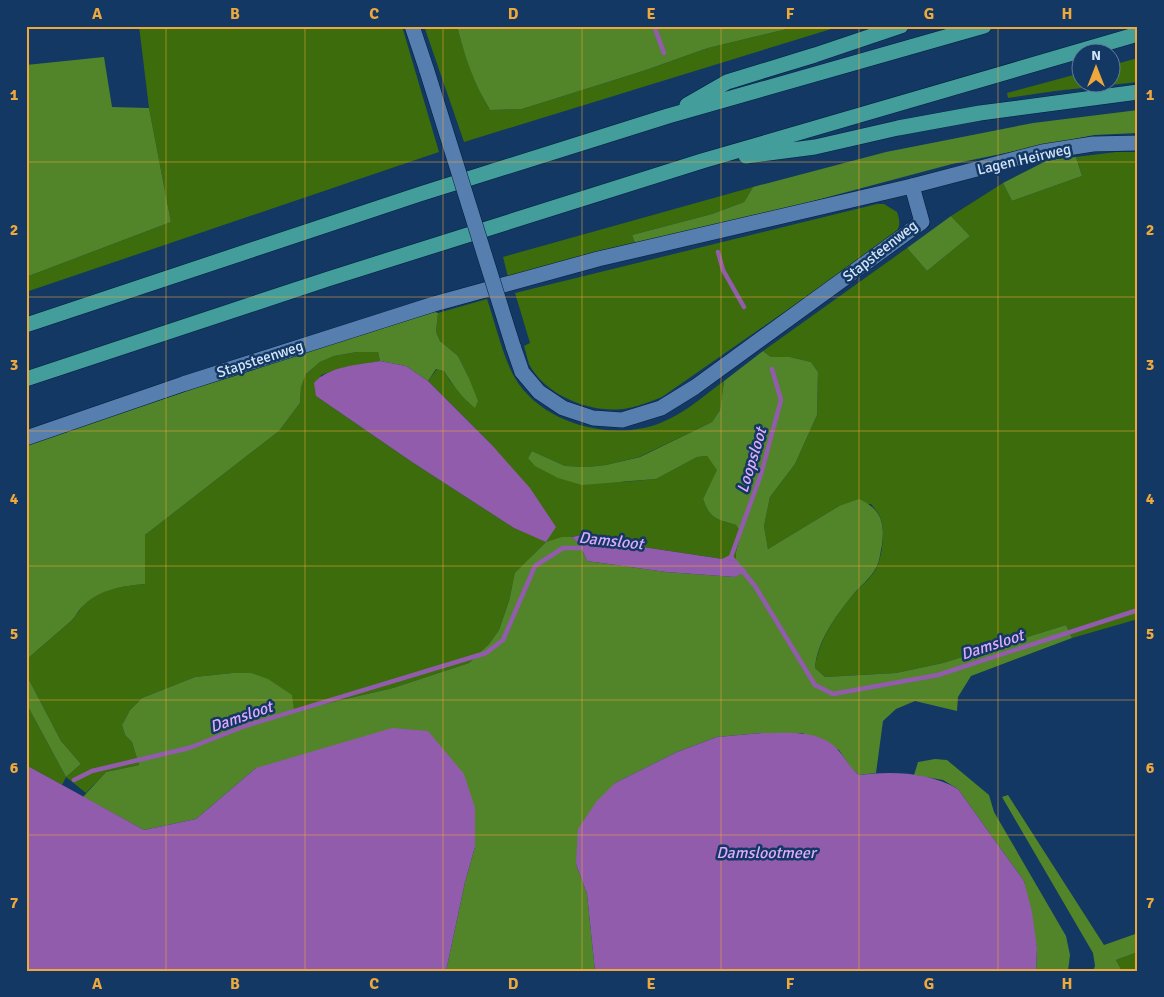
<svg xmlns="http://www.w3.org/2000/svg" width="1164" height="997" viewBox="0 0 1164 997" font-family="Signika,sans-serif">
  <style>
    .green { fill: #3c6c0b }
    .forest { fill: #52842a }
    .water { fill: #925cac }
    .lines { fill: none; stroke-linecap: round; stroke-linejoin: round }
    .stream { stroke: #925cac; stroke-width: 4.5 }
    .minor-casing { stroke: #031f3f; stroke-width: 16 }
    .tertiary-casing { stroke: #031f3f; stroke-width: 16 }
    .motorway-casing { stroke: #031f3f; stroke-width: 16 }
    .minor { stroke: #567eae; stroke-width: 15 }
    .tertiary { stroke: #567eae; stroke-width: 15 }
    .motorway { stroke: #439d9b; stroke-width: 15 }
    .tertiary-bridge-casing { stroke: #031f3f; stroke-width: 16; stroke-linecap: butt }
    .tertiary-bridge { stroke: #567eae; stroke-width: 15 }
    .grid { fill: none; stroke: #eea83c; stroke-width: 1; stroke-opacity: 0.55 }
    .labels { text-anchor: middle; stroke-width: 5; stroke-linejoin: round; paint-order: stroke }
    .street-label { font-size: 15px; fill: #d3e4f9; stroke: #123863 }
    .water-label { font-size: 16px; font-style: italic; fill: #e1a9fd; stroke: #123863 }
    .neatline { fill: none; stroke: #eea83c; stroke-width: 2 }
    .grid-label { font-size: 16px; text-anchor: middle; font-weight: bold; fill: #eea83c }
  </style>
  <rect width="100%" height="100%" fill="#123863"/>
  <!-- green -->
  <path class="green" d="M139,26H402L439,152L26,292V277L171,222L149,108Z
    M424,26H457C466,58 473,81 490,110L522,109L643,71L708,48L800,26H841L464,142Z
    M1138,58V82L1055,91L1008,98L1007,93L1081,73L1082,82H1112V65Z
    M1116,152H1138V619L1072,638L1066,625L943,663L896,673L825,677L815,668C818,642 834,618 851,597C859,588 870,579 876,569C882,558 886,528 880,517C878,512 874,508 871,504L839,506L768,549L764,526L770,497L795,464L817,415L818,372L811,362L790,357H771L763,351L907,248L927,271L970,236L951,216L1003,183L1012,201L1082,176L1076,157Z
    M753,187L744,202L712,214L632,235L635,243L508,277L503,257Z
    M877,204H884L897,212C901,223 900,229 892,237L662,397C651,401 640,406 629,408C594,415 546,397 529,364C527,358 526,352 524,346L530,343L515,293Z
    M487,299C495,322 503,358 515,378C543,426 619,444 667,420C687,411 706,394 724,381L720,410L712,422L639,457L606,465L588,467L565,466L532,451L528,458L623,482L656,479L697,457L707,456L718,470L703,499C710,519 716,519 736,525L741,533L736,552V561L616,543L582,535L546,542L532,556L512,587L509,601L499,630L489,644L469,663L393,688L294,711L251,673H232L195,677L142,698L130,710L122,725L125,735L132,742L139,765L106,772L86,793L66,777L62,785L26,765V703L66,777L81,764L61,741L26,674V660C41,647 56,634 71,621C76,617 78,611 83,606C99,589 123,586 145,584V535L279,431L300,403L301,387L306,374L320,362L334,356L357,352H378L380,361L339,369L321,375L316,396L412,462L514,528L546,541L491,444L428,381L437,369L444,371L450,381L469,403L468,376L458,356L440,341L436,332L438,313Z
    M1138,952V971H1122L1116,960Z"/>
  <!-- forest -->
  <path class="forest" d="M457,26H800L708,48L643,71L522,109L490,110C473,82 465,57 457,26Z
    M104,57L112,107L149,108L171,222L26,277V65Z
    M1138,110V133L1094,135L952,164L787,208L635,243L632,235L712,214L744,202L753,187L886,152L1033,123Z
    M1076,157L1082,176L1012,201L1003,183L1048,160Z
    M951,216L970,236L927,271L907,248Z
    M435,312L438,313L436,332L440,341L458,356L468,376L478,401L475,408C463,399 452,384 444,371L436,369L428,381L406,366L380,361L378,352H357L334,356L320,362L306,374L301,387L300,403L279,431L145,535V584C123,586 100,589 83,606C78,610 76,617 71,621C56,634 41,647 26,660V445L265,365Z
    M763,351L771,357H790L811,362L818,372L817,415L795,464L770,497L764,526L768,549L839,506L859,499C881,509 885,522 882,545C880,553 880,561 876,568C870,579 859,587 851,597C835,617 817,642 815,668L825,677L896,673L943,663L1066,625L1072,638L971,676L958,697L957,711L915,701L896,709L883,721L876,773L859,775L851,768L839,750L802,733H762L717,737L677,752L615,783L576,864L587,894L595,971H446L465,882L475,847L256,768L196,819L144,830L83,797L106,772L139,765L132,742L125,735L122,725L130,710L142,698L195,677L232,673H251L268,679L292,695L294,711L393,688L469,663L489,644L499,630L509,601L515,573L546,542L562,537H572L581,547L587,561L666,572L735,577L746,571L736,561V552L741,533L736,525C716,519 710,519 703,499L717,470L707,456L697,457L656,479L582,485L558,478L535,466L528,458L532,451L565,466L588,467L606,465L640,457L712,422L720,410L724,381Z
    M26,674L61,741L81,764L66,777L26,703Z
    M935,759L947,760L989,795L994,812L1066,936L1070,955L1068,971H1036L1037,948L1024,881L958,789L943,780L914,775L918,762Z
    M1008,795L1104,945L1138,933V952L1116,960L1122,971H1093L1095,966L1093,953L1002,797Z"/>
  <!-- water -->
  <path class="water" d="M380,361L406,366L428,381L491,444L530,488L556,527L546,542L514,528L412,462L316,396L314,383C329,366 358,365 380,361Z
    M582,535L616,543L736,561L747,571L735,577L666,572L587,561L581,547L572,537Z
    M392,728L428,731L464,774L475,808V847L465,882L446,971H26V765L144,830L196,819L256,768Z
    M762,733C788,733 821,729 839,751C846,759 850,768 859,775C893,771 928,772 958,789L1024,881L1032,912L1037,948L1036,971H595L587,894L576,864L578,829L596,802L615,783L677,752L717,737Z"/>
  <g class="lines">
    <!-- stream -->
    <path class="stream" d="M654,26L664,53
      M718,252L723,270L744,307
      M731,557L761,474L781,400L772,369
      M719,563L731,557L755,586L815,685L833,694L938,675L1138,610
      M74,780L92,771L189,748L245,726L486,653L503,640L535,566L563,548H585"/>
    <!-- minor casing -->
    <g class="minor-casing">
      <path id="minor" d="M912,186L1042,152L1093,144L1138,143"/>
    </g>
    <!-- tertiary casing -->
    <g class="tertiary-casing">
      <path id="tertiary" d="M412,26L427,71
        M26,438L183,384L434,304L598,259L912,186L922,222L695,387L661,408L622,420L593,418L563,408L539,392L522,372L513,346"/>
    </g>
    <!-- motorway casing -->
    <g class="motorway-casing">
      <path id="motorway" d="M687,105L727,82L815,55L901,26
        M746,156L815,147L898,128L980,113L1138,92
        M26,325L420,194L668,116L984,26
        M26,379L328,279L702,161L1138,34"/>
    </g>
    <!-- minor -->
    <use href="#minor" class="minor"/>
    <!-- tertiary -->
    <use href="#tertiary" class="tertiary"/>
    <!-- motorway -->
    <use href="#motorway" class="motorway"/>
    <!-- tertiary-bridge casing -->
    <g class="tertiary-bridge-casing">
      <path id="tertiary-bridge" d="M427,71L513,346"/>
    </g>
    <!-- tertiary-bridge -->
    <use href="#tertiary-bridge" class="tertiary-bridge"/>
  </g>
  <!-- grid -->
  <path class="grid" d="M166,26V971M305,26V971M443,26V971M582,26V971M721,26V971M859,26V971M998,26V971M26,162H1138M26,297H1138M26,431H1138M26,566H1138M26,700H1138M26,835H1138"/>
  <g class="labels">
    <!-- street labels -->
    <g class="street-label">
      <text transform="translate(1024 159) rotate(-13)" y="5">Lagen Heirweg</text>
      <text transform="translate(880 251) rotate(-38)" y="5">Stapsteenweg</text>
      <text transform="translate(260 359) rotate(-18)" y="5">Stapsteenweg</text>
    </g>
    <!-- water labels -->
    <g class="water-label">
      <text transform="translate(751 460) rotate(-73)" y="6">Loopsloot</text>
      <text transform="translate(611 540) rotate(6)" y="6">Damsloot</text>
      <text transform="translate(992 644) rotate(-18)" y="6">Damsloot</text>
      <text transform="translate(241 716) rotate(-19)" y="6">Damsloot</text>
      <text x="766" y="858">Damslootmeer</text>
    </g>
  </g>
  <!-- border -->
  <rect width="1164" height="997" fill="none" stroke="#123863" stroke-width="55"/>
  <!-- north arrow -->
  <g transform="translate(1096 68)"><circle r="24" fill="#123863" stroke="#5f7d9f"/>
  <path d="M0-4L9 19L0 12L-9 19Z" fill="#eea83c"/>
  <text y="-8" font-size="14" font-weight="bold" text-anchor="middle" fill="#d3e4f9">N</text>
  </g>
  <rect x="28" y="28" width="1108" height="942" class="neatline"/>
  <g class="grid-label">
    <text x="97" y="19">A</text>
    <text x="235" y="19">B</text>
    <text x="374" y="19">C</text>
    <text x="513" y="19">D</text>
    <text x="651" y="19">E</text>
    <text x="790" y="19">F</text>
    <text x="929" y="19">G</text>
    <text x="1067" y="19">H</text>
    <text x="14" y="100">1</text>
    <text x="1150" y="100">1</text>
    <text x="14" y="235">2</text>
    <text x="1150" y="235">2</text>
    <text x="14" y="370">3</text>
    <text x="1150" y="370">3</text>
    <text x="14" y="504">4</text>
    <text x="1150" y="504">4</text>
    <text x="14" y="639">5</text>
    <text x="1150" y="639">5</text>
    <text x="14" y="773">6</text>
    <text x="1150" y="773">6</text>
    <text x="14" y="908">7</text>
    <text x="1150" y="908">7</text>
    <text x="97" y="989">A</text>
    <text x="235" y="989">B</text>
    <text x="374" y="989">C</text>
    <text x="513" y="989">D</text>
    <text x="651" y="989">E</text>
    <text x="790" y="989">F</text>
    <text x="929" y="989">G</text>
    <text x="1067" y="989">H</text>
  </g>
</svg>
